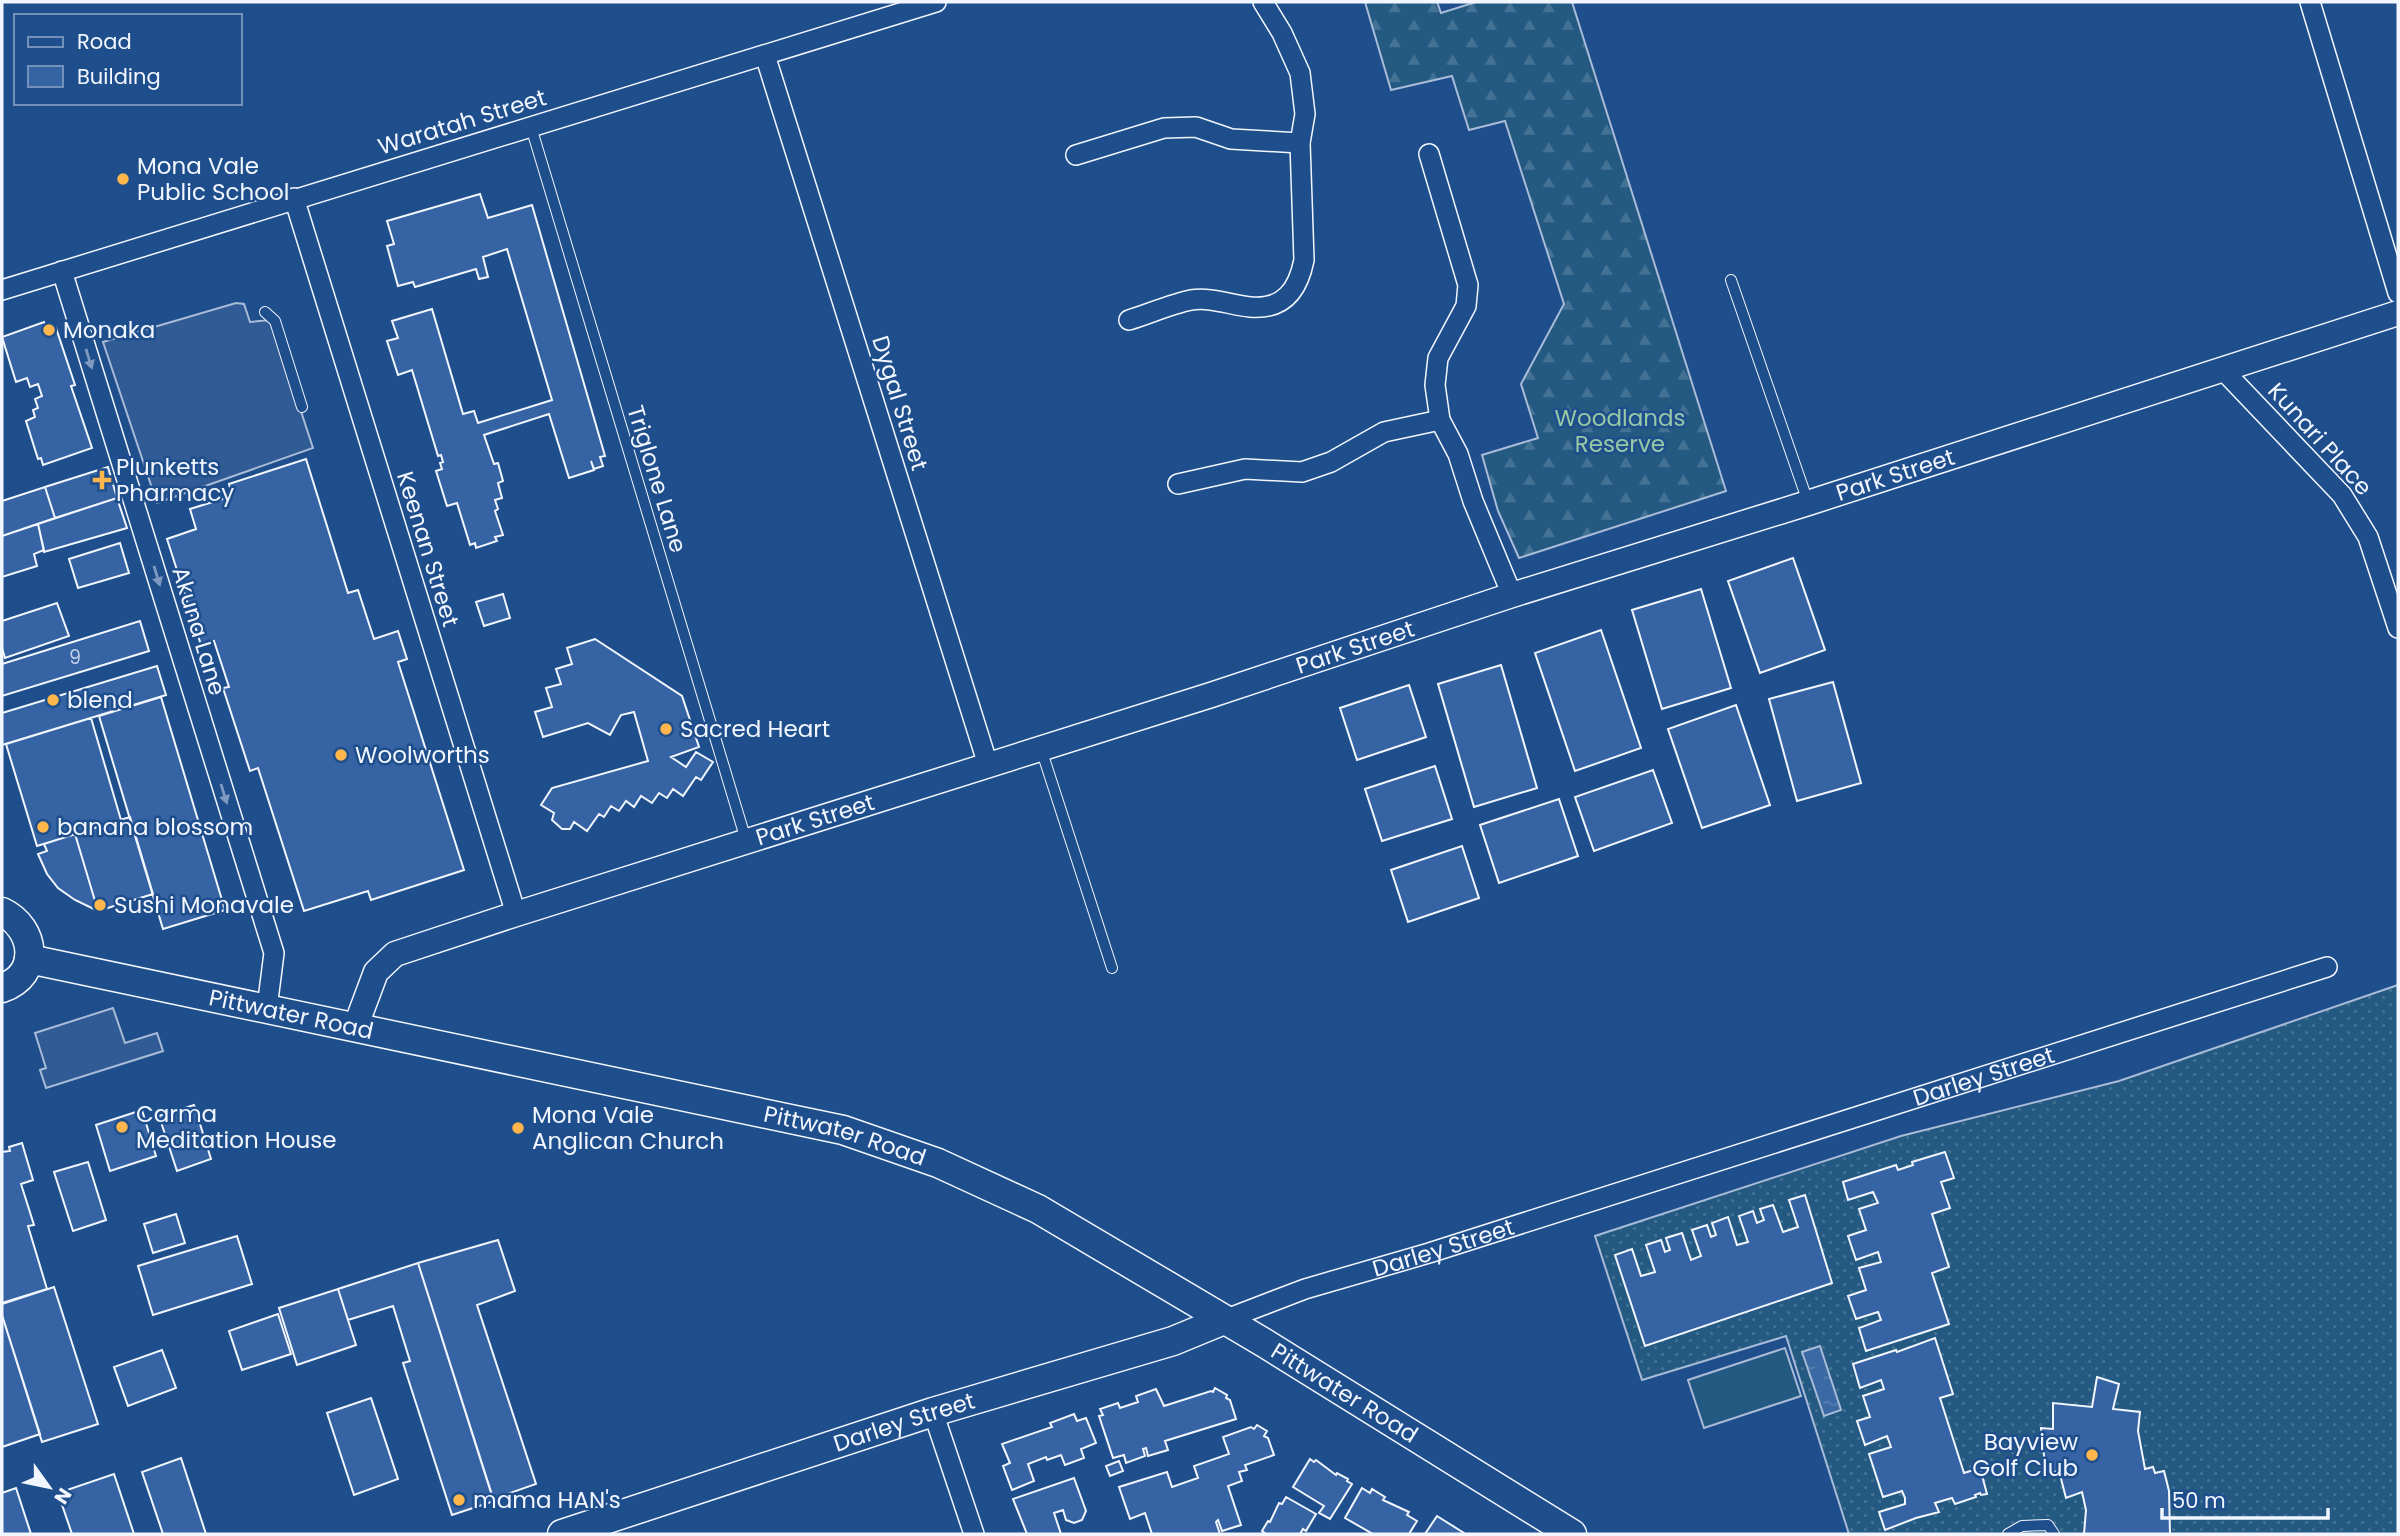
<svg xmlns="http://www.w3.org/2000/svg" width="2400" height="1536" viewBox="0 0 2400 1536" font-family="Poppins,sans-serif">
  <style>
    .grass { fill: url(#grass-dots); stroke: #a8bbd7; stroke-width: 2 }
    .forest { fill: url(#forest-firs); stroke: #a8bbd7; stroke-width: 2 }
    .garden { fill: #245a82; stroke: #a8bbd7; stroke-width: 2 }
    .parking { fill: #305b95; stroke: #a8bbd7; stroke-width: 2 }
    .water { fill: url(#water-ripples); stroke: #a8bbd7; stroke-width: 2 }
    .building { fill: #3563a3; stroke: #f2f6ff; stroke-width: 2 }
    .lines { fill: none; stroke-linecap: round; stroke-linejoin: round }
    .service-casing { stroke: #f2f6ff; stroke-width: 12 }
    .minor-casing { stroke: #f2f6ff; stroke-width: 22 }
    .tertiary-casing { stroke: #f2f6ff; stroke-width: 27 }
    .secondary-casing { stroke: #f2f6ff; stroke-width: 31 }
    .service { stroke: #1f4e8c; stroke-width: 10 }
    .minor { stroke: #1f4e8c; stroke-width: 19 }
    .tertiary { stroke: #1f4e8c; stroke-width: 24 }
    .secondary { stroke: #1f4e8c; stroke-width: 28 }
    .oneway { fill: #7e9ac0 }
    .poi-dot { fill: #ffb74d; stroke: #1f4e8c; stroke-width: 2.5 }
    .labels { text-anchor: middle; stroke-width: 5; stroke-linejoin: round; paint-order: stroke }
    .number-label { font-size: 19px; fill: #c3d1e8 }
    .street-label { font-size: 23px; fill: #f2f6ff; stroke: #1f4e8c }
    .poi-label { font-size: 23px; fill: #f2f6ff; stroke: #1f4e8c; text-anchor: start }
    .park-label { font-size: 23px; fill: #97c8a6; stroke: #1f4e8c }
  </style>
  <defs>
    <pattern id="grass-dots" width="8" height="8" patternUnits="userSpaceOnUse" patternTransform="scale(1.75)"><rect width="8" height="8" fill="#245a82"/><path d="M2 2h.1M6 6h.1" fill="none" stroke="#447295" stroke-width="1.8" stroke-linecap="round"/></pattern>
    <pattern id="forest-firs" width="22" height="20" patternUnits="userSpaceOnUse" patternTransform="scale(1.75)"><rect width="22" height="20" fill="#245a82"/><path d="M5 1l3.5 6h-7zM16 11l3.5 6h-7z" fill="#447295"/></pattern>
    <pattern id="water-ripples" width="26" height="14" patternUnits="userSpaceOnUse" patternTransform="scale(1.75)"><rect width="26" height="14" fill="#3b69a3"/><path d="M2 4q2-2 4 0t4 0M15 11q2-2 4 0t4 0" fill="none" stroke="#587fb1"/></pattern>
  </defs>
  <rect width="100%" height="100%" fill="#1f4e8c"/>
  <!-- grass -->
  <path class="grass" d="M2398,985V1534H1849L1786,1336L1642,1380L1595,1236L1901,1136L2119,1081Z"/>
  <!-- forest -->
  <path class="forest" d="M1365,2H1437L1441,13L1476,2H1572L1726,491L1519,558L1498,511L1482,455L1538,438L1521,384L1564,304L1505,121L1469,130L1452,76L1391,90Z"/>
  <!-- garden -->
  <path class="garden" d="M1785,1348L1801,1396L1704,1428L1688,1380Z"/>
  <!-- parking -->
  <path class="parking" d="M236,303L244,304L250,322L271,320L313,448L157,503L103,342Z
    M113,1008L125,1043L157,1033L163,1051L46,1088L40,1070L46,1068L35,1033Z"/>
  <!-- water -->
  <path class="water" d="M1820,1346L1841,1410L1824,1416L1802,1352Z"/>
  <!-- building -->
  <path class="building" d="M480,194L488,218L532,205L605,456L600,457L603,466L594,469L591,461L594,470L569,478L549,414L484,435L494,464L498,463L503,481L498,483L502,498L495,500L498,509L495,511L503,535L495,537L497,541L476,548L475,543L470,545L457,503L447,506L436,471L442,469L440,463L443,462L441,455L438,456L412,370L398,375L387,341L398,338L392,321L432,309L463,414L474,411L478,423L552,400L507,249L483,257L488,277L479,279L476,269L415,287L413,282L398,286L387,246L394,244L387,221Z
    M44,322L47,330L56,328L75,385L71,386L92,448L43,465L41,458L38,459L26,421L35,417L33,410L38,408L35,399L42,396L38,384L30,387L27,378L16,382L2,337Z
    M306,459L348,593L358,590L374,639L398,631L407,659L398,662L464,870L371,900L368,891L304,911L258,768L250,771L223,688L229,687L214,641L201,645L167,539L196,529L190,509L232,496L229,484Z
    M108,467L117,498L55,518L45,487Z
    M45,487L55,518L2,536V501Z
    M117,498L127,528L44,552L38,524Z
    M38,524L44,550L34,554L37,566L2,577V536Z
    M120,543L129,573L78,588L69,559Z
    M1793,558L1825,650L1760,673L1728,581Z
    M1701,589L1731,688L1662,709L1632,610Z
    M503,594L510,618L484,626L476,602Z
    M57,603L69,636L5,658L2,648V621Z
    M140,621L149,651L2,696V664Z
    M1601,630L1641,748L1575,771L1535,653Z
    M595,639L682,696L699,747L671,757L686,767L696,752L713,762L701,780L696,777L683,796L673,789L667,798L659,793L652,803L641,796L634,807L626,801L619,811L611,806L604,817L599,814L587,831L574,822L570,829H562L552,820L554,813L541,805L552,788L648,761L634,712L621,715L610,735L588,723L543,737L535,712L552,707L546,688L561,684L556,669L572,664L567,648Z
    M1501,665L1537,788L1474,807L1438,684Z
    M157,666L166,695L2,745V713Z
    M1833,682L1861,783L1797,801L1769,699Z
    M1409,685L1426,737L1357,760L1340,708Z
    M161,697L225,910L163,929L99,716Z
    M1736,705L1770,805L1702,828L1668,729Z
    M91,718L121,820L37,846L6,744Z
    M1435,766L1452,819L1382,841L1365,789Z
    M1653,770L1672,823L1594,851L1575,797Z
    M1559,799L1578,856L1499,883L1480,825Z
    M130,817L153,894L98,911L75,834Z
    M75,834L98,911L75,900L58,888L47,874L38,854L47,851L44,844Z
    M1462,846L1479,898L1408,922L1391,870Z
    M194,1105L211,1159L177,1171L159,1116Z
    M142,1110L156,1156L110,1171L96,1125Z
    M22,1143L33,1180L21,1184L34,1225L28,1226L47,1289L2,1303V1152L10,1151L9,1147Z
    M1945,1152L1954,1178L1941,1182L1950,1208L1932,1214L1949,1267L1932,1273L1949,1324L1866,1351L1859,1328L1881,1320L1878,1312L1856,1319L1848,1296L1866,1290L1859,1268L1881,1262L1878,1252L1856,1260L1848,1236L1866,1230L1859,1209L1878,1203L1873,1192L1848,1200L1843,1182L1896,1165L1898,1170L1913,1165L1912,1162Z
    M88,1162L106,1220L73,1231L54,1172Z
    M1805,1195L1832,1283L1645,1346L1615,1255L1632,1249L1641,1276L1655,1272L1646,1245L1661,1240L1665,1252L1670,1250L1666,1238L1682,1233L1691,1260L1701,1256L1692,1230L1707,1225L1711,1237L1716,1235L1712,1223L1728,1217L1737,1245L1748,1242L1739,1216L1753,1211L1757,1223L1764,1220L1760,1209L1773,1205L1783,1232L1798,1227L1789,1200Z
    M176,1214L185,1243L153,1253L144,1224Z
    M237,1236L252,1284L153,1315L138,1266Z
    M498,1240L515,1291L477,1305L536,1484L493,1499L418,1263Z
    M418,1263L494,1501L452,1515L403,1363L410,1361L393,1306L348,1320L338,1289Z
    M54,1287L98,1424L42,1442L2,1315V1304Z
    M338,1289L356,1345L297,1365L279,1308Z
    M278,1314L291,1354L242,1370L229,1331Z
    M2,1315L40,1434L2,1447Z
    M1935,1338L1953,1394L1940,1398L1964,1473L1980,1468L1987,1494L1981,1495L1980,1493L1975,1495L1976,1497L1955,1504L1952,1498L1935,1503L1939,1512L1916,1518L1885,1530L1879,1512L1905,1504V1498L1902,1491L1883,1497L1869,1454L1891,1447L1887,1436L1865,1445L1857,1421L1870,1417L1863,1396L1884,1389L1881,1380L1860,1388L1853,1364L1896,1350L1897,1352Z
    M162,1350L176,1388L128,1406L114,1367Z
    M2097,1377L2119,1384L2113,1409L2140,1412L2138,1431L2145,1469L2153,1467L2155,1473L2164,1471L2169,1491L2170,1534H2084L2086,1510L2082,1492L2066,1498L2059,1471L2046,1474L2041,1428L2053,1429V1403L2092,1407Z
    M1215,1388L1227,1395L1226,1398L1230,1400L1236,1419L1165,1441L1168,1450L1148,1456L1146,1448L1143,1449L1145,1456L1126,1463L1124,1455L1113,1458L1099,1416L1103,1415L1100,1409L1118,1403L1120,1408L1138,1402L1136,1396L1156,1389L1164,1406L1211,1391L1213,1392Z
    M371,1398L398,1479L354,1495L327,1413Z
    M1074,1414L1077,1421L1086,1418L1096,1443L1081,1449L1084,1458L1065,1465L1061,1455L1047,1460L1046,1457L1028,1464L1034,1481L1012,1490L1003,1466L1010,1463L1002,1444L1052,1427L1050,1423Z
    M1257,1425L1267,1431L1264,1436L1268,1438L1274,1455L1245,1465L1247,1470L1239,1472L1242,1481L1228,1486L1241,1525L1222,1531L1218,1520L1216,1522L1220,1534H1152L1145,1513L1130,1519L1119,1487L1167,1472L1172,1487L1198,1478L1194,1466L1229,1454L1223,1437L1251,1427L1254,1429Z
    M181,1458L206,1534H163L142,1472Z
    M1310,1459L1314,1462L1316,1460L1336,1475L1337,1473L1348,1479L1347,1481L1352,1484L1330,1519L1319,1513L1324,1506L1293,1487Z
    M1119,1461L1123,1471L1110,1476L1106,1466Z
    M114,1474L134,1534H72L58,1493Z
    M1074,1478L1086,1511L1082,1520L1074,1523L1066,1520L1063,1510L1054,1513L1061,1534H1027L1013,1499Z
    M16,1488L31,1534H2V1493Z
    M1362,1488L1370,1493L1372,1489L1385,1497L1383,1500L1409,1512L1407,1515L1417,1521L1409,1534H1373L1345,1518Z
    M1286,1497L1316,1514L1306,1531L1303,1529L1300,1534H1266L1262,1531L1268,1521L1270,1522L1279,1503L1282,1504Z
    M1437,1516L1464,1533V1534H1425Z"/>
  <g class="lines">
    <!-- service casing -->
    <g class="service-casing">
      <path id="service" d="M531,127L746,840
        M1731,280L1808,502
        M265,312L275,321L302,407
        M1041,749L1112,968
        M2008,1534L2022,1526L2048,1525L2054,1534"/>
    </g>
    <!-- minor casing -->
    <g class="minor-casing">
      <g id="minor">
        <path d="M2310,2L2398,293"/>
        <path d="M765,55L988,765"/>
        <path d="M1429,154L1468,285L1466,306L1438,358L1435,385L1440,420L1458,454L1473,501L1512,595"/>
        <path d="M1076,155L1164,128L1196,127L1231,139L1300,143"/>
        <path d="M294,198L516,914"/>
        <path d="M62,271L274,953L267,1008"/>
        <path d="M2,290L936,2"/>
        <path d="M1129,320C1149,314 1171,304 1191,300C1212,297 1230,305 1250,307C1284,310 1298,290 1304,260L1300,143L1305,114L1300,73L1282,33L1263,2"/>
        <path d="M2222,369L2342,495L2368,537L2398,628"/>
        <path d="M1178,484L1245,469L1302,472L1331,462L1384,432L1440,420"/>
        <path id="s1" d="M1224,1320L1305,1289L1429,1253L2327,967"/>
        <path d="M933,1412L974,1534"/>
      </g>
    </g>
    <!-- tertiary casing -->
    <g class="tertiary-casing">
      <g id="tertiary">
        <path id="s2" d="M355,1028L376,972L395,954L516,914L1211,695L1512,595L1808,503L2398,313"/>
      </g>
    </g>
    <!-- secondary casing -->
    <g class="secondary-casing">
      <g id="secondary">
        <path d="M2,912C36,928 41,975 2,988"/>
        <path id="s3" d="M29,959L843,1130L938,1163L1038,1209L1266,1344L1572,1534"/>
        <path id="s4" d="M562,1534L933,1412L1173,1341L1224,1320"/>
      </g>
    </g>
    <!-- service -->
    <use href="#service" class="service"/>
    <!-- minor -->
    <use href="#minor" class="minor"/>
    <!-- tertiary -->
    <use href="#tertiary" class="tertiary"/>
    <!-- secondary -->
    <use href="#secondary" class="secondary"/>
  </g>
  <!-- one-way arrows -->
  <defs><path id="oneway-solid" d="M-6-.8H1V-3.2L6.5 0L1 3.2V.8H-6Z" transform="scale(1.75)"/></defs>
  <g class="oneway">
    <use href="#oneway-solid" transform="translate(89 359) rotate(73)"/>
    <use href="#oneway-solid" transform="translate(157 576) rotate(73)"/>
    <use href="#oneway-solid" transform="translate(224 794) rotate(73)"/>
  </g>
  <!-- markers -->
  <g class="poi-dot">
    <circle cx="123" cy="179" r="7"/>
    <circle cx="49" cy="330" r="7"/>
    <path d="M98.5 469.5h7v7h7v7h-7v7h-7v-7h-7v-7h7z"/>
    <circle cx="53" cy="700" r="7"/>
    <circle cx="666" cy="729" r="7"/>
    <circle cx="341" cy="755" r="7"/>
    <circle cx="43" cy="827" r="7"/>
    <circle cx="100" cy="905" r="7"/>
    <circle cx="122" cy="1127" r="7"/>
    <circle cx="518" cy="1128" r="7"/>
    <circle cx="2092" cy="1455" r="7"/>
    <circle cx="459" cy="1500" r="7"/>
  </g>
  <g class="labels">
    <!-- number labels -->
    <g class="number-label">
      <text x="75" y="664">9</text>
    </g>
    <!-- street labels -->
    <g class="street-label">
      <text transform="translate(462 122) rotate(-17)" y="8">Waratah Street</text>
      <text transform="translate(900 403) rotate(73)" y="8">Dygal Street</text>
      <text transform="translate(2320 439) rotate(48)" y="8">Kunari Place</text>
      <text dy="8" stroke="none"><textPath href="#s2" startOffset="1661">Park Street</textPath></text>
      <text transform="translate(657 479) rotate(73)" y="8">Triglone Lane</text>
      <text transform="translate(428 549) rotate(73)" y="8">Keenan Street</text>
      <text transform="translate(199 631) rotate(73)" y="8">Akuna Lane</text>
      <text dy="8" stroke="none"><textPath href="#s2" startOffset="1094">Park Street</textPath></text>
      <text dy="8" stroke="none"><textPath href="#s2" startOffset="527">Park Street</textPath></text>
      <text dy="8" stroke="none"><textPath href="#s3" startOffset="268">Pittwater Road</textPath></text>
      <text dy="8" stroke="none"><textPath href="#s1" startOffset="798">Darley Street</textPath></text>
      <text dy="8" stroke="none"><textPath href="#s3" startOffset="835">Pittwater Road</textPath></text>
      <text dy="8" stroke="none"><textPath href="#s1" startOffset="231">Darley Street</textPath></text>
      <text dy="8" stroke="none"><textPath href="#s3" startOffset="1400">Pittwater Road</textPath></text>
      <text dy="8" stroke="none"><textPath href="#s4" startOffset="360">Darley Street</textPath></text>
    </g>
    <!-- poi labels -->
    <g class="poi-label">
      <text x="137" y="174">Mona Vale<tspan x="137" dy="26">Public School</tspan></text>
      <text x="63" y="338">Monaka</text>
      <text x="116" y="475">Plunketts<tspan x="116" dy="26">Pharmacy</tspan></text>
      <text x="67" y="708">blend</text>
      <text x="680" y="737">Sacred Heart</text>
      <text x="355" y="763">Woolworths</text>
      <text x="57" y="835">banana blossom</text>
      <text x="114" y="913">Sushi Monavale</text>
      <text x="136" y="1122">Carma<tspan x="136" dy="26">Meditation House</tspan></text>
      <text x="532" y="1123">Mona Vale<tspan x="532" dy="26">Anglican Church</tspan></text>
      <text x="2078" y="1450" text-anchor="end">Bayview<tspan x="2078" dy="26">Golf Club</tspan></text>
      <text x="473" y="1508">mama HAN's</text>
    </g>
    <!-- park labels -->
    <g class="park-label">
      <text x="1620" y="426">Woodlands<tspan x="1620" dy="26">Reserve</tspan></text>
    </g>
  </g>
  <!-- border -->
  <rect width="2400" height="1536" fill="none" stroke="#f2f6ff" stroke-width="7"/>
  <!-- legend -->
  <rect x="14" y="14" width="228" height="91" fill="#1f4e8c" stroke="#7391ba" stroke-width="2"/>
  <rect x="28" y="37" width="35" height="10" fill="#1f4e8c" stroke="#7391ba" stroke-width="2"/>
  <text x="77" y="49" font-size="21" fill="#f2f6ff">Road</text>
  <rect x="28" y="66" width="35" height="21" fill="#3563a3" stroke="#7391ba" stroke-width="2"/>
  <text x="77" y="84" font-size="21" fill="#f2f6ff">Building</text>
  <!-- north arrow -->
  <g transform="translate(49 1487) rotate(123)" stroke="#1f4e8c" stroke-width="5" paint-order="stroke">
  <path d="M0-5L12 26L0 18L-12 26Z" fill="#f2f6ff"/>
  <text y="-10" font-size="19" font-weight="bold" text-anchor="middle" fill="#f2f6ff">N</text>
  </g>
  <!-- scale -->
  <path d="M2162 1508v10h166v-10" fill="none" stroke="#f2f6ff" stroke-width="3.5"/>
  <text x="2172" y="1508" font-size="21" fill="#f2f6ff" stroke="#1f4e8c" stroke-width="5" paint-order="stroke">50 m</text>
</svg>
